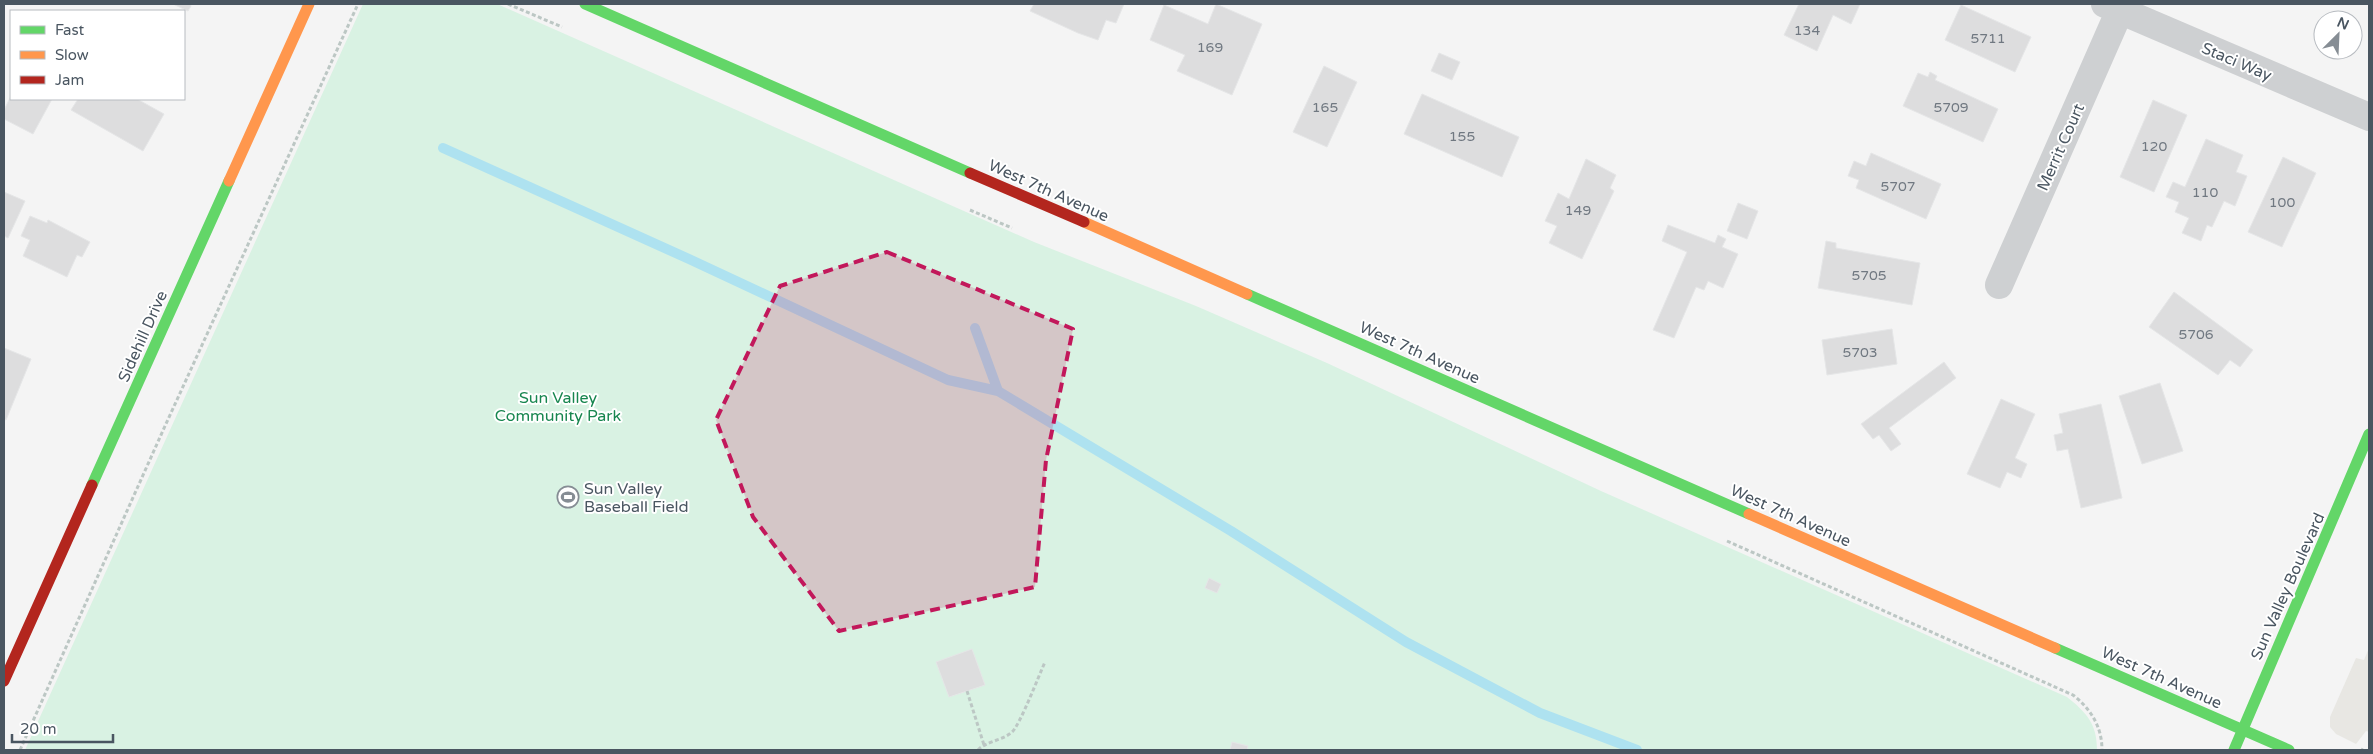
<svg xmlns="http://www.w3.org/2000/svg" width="2373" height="754" viewBox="0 0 2373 754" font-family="'Varela Round',sans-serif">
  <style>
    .commercial { fill: #e8e7e3 }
    .green { fill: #d9f2e3 }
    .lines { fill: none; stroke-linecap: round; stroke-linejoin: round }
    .stream { stroke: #aee2f0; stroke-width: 10 }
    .building { fill: #ddddde; stroke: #e5e6e7 }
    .path { stroke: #bcc7c4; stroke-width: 3; stroke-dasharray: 4 2.5; stroke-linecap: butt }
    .street { stroke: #ced0d2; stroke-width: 28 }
    .fast { stroke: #63d668; stroke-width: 11 }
    .slow { stroke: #ff974d; stroke-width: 11 }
    .jam { stroke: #b3261e; stroke-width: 11 }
    .marked { fill: #c2185b; fill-opacity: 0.2; stroke: #c2185b; stroke-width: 4; stroke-dasharray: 10 6; stroke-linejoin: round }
    .labels { text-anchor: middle; stroke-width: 4; stroke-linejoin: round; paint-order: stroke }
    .number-label { font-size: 14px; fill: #707881 }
    .street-label { font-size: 16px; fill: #4a5661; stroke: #fff }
    .park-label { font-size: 16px; fill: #17864f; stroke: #fff }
    .poi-label { font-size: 16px; fill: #4a5661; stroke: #fff; text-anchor: start }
  </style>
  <rect width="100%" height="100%" fill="#f4f4f4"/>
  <!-- commercial -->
  <path class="commercial" d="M2369,648V732L2366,731L2356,744L2336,734L2330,727V717L2356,658L2364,660Z"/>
  <!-- green -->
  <path class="green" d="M363,4H497L504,7L1034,242L1196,306L1327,363L1601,491L2067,697C2087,713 2097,724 2097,750H25Z"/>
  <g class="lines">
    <!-- stream -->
    <path class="stream" d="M443,148L689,259L948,380L998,391L1231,531L1406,642L1540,713L1637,750
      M975,328L998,391"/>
  </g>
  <!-- building -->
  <path class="building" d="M173,4H190L191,6L188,11Z
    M1034,4H1124L1116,23L1106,20L1098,40L1078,33L1030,11Z
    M1216,4L1262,24L1232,95L1177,71L1185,55L1150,40L1164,5L1208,24Z
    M1799,4H1860L1851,24L1833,15L1817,51L1784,35Z
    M1961,5L2031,37L2015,72L1945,40Z
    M1439,53L1460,62L1452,80L1431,71Z
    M1324,66L1357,82L1327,147L1293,132Z
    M1930,72L1937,76L1935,80L1998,109L1983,142L1903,106L1918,73L1928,77Z
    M1422,94L1519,137L1502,177L1404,134Z
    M11,96V99H52L33,134L4,119V110Z
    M78,99H137L164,114L143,151L71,110Z
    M2153,100L2187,115L2154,192L2120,177Z
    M2206,139L2243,155L2236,172L2247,176L2235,206L2224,201L2212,227L2207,225L2201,241L2182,233L2189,218L2175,212L2179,202L2166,197L2173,182L2185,187Z
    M1871,153L1941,184L1926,219L1856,188L1859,180L1848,176L1854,161L1866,166Z
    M2283,157L2316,173L2282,247L2248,232Z
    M1586,159L1616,175L1610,188L1614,191L1582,259L1549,243L1557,226L1545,221L1558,193L1569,199Z
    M4,192L25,201L8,238L4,236Z
    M1738,203L1758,211L1747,239L1727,231Z
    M30,216L47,223L48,220L90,242L82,257L77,255L67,277L23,256L30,240L21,236Z
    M1668,225L1715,243L1718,235L1726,239L1722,247L1738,254L1723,288L1708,281L1704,290L1696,287L1674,338L1653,330L1687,252L1662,241Z
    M1826,241L1836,243V248L1920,263L1912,305L1818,288Z
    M2174,292L2253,350L2240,367L2230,360L2218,375L2149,327Z
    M1892,329L1897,364L1827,375L1822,340Z
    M4,348L31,359L6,420L4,419Z
    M1944,362L1956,378L1889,428L1901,444L1891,451L1879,435L1873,439L1861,424Z
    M2160,383L2183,451L2142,464L2119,396Z
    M2001,399L2035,414L2015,458L2027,464L2021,478L2007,472L2000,488L1967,474Z
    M2101,404L2122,498L2081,508L2068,449L2057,451L2054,435L2063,433L2059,414Z
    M1209,578L1221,584L1217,593L1205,588Z
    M972,649L985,685L949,697L936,662Z
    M1232,742L1248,746L1247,750H1230Z"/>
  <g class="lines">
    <!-- path -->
    <path class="path" d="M508,4L562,27
      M970,210L1012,228
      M1727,541L2073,695C2091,709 2102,727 2102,750
      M967,691L984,745
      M2361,749L2363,750
      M20,750L165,426L358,4
      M978,750C986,741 1002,741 1012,732C1020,725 1039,675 1045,662"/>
    <!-- street -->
    <path class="street" d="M2105,4L2369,117
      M1999,285L2120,10"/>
    <!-- fast -->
    <path class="fast" d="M585,4L970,173
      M1247,294L1749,514
      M92,485L229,181
      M2055,648L2289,750
      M2234,750L2369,434"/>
    <!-- slow -->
    <path class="slow" d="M229,181L309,4
      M1084,222L1247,294
      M1749,514L2055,648"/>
    <!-- jam -->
    <path class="jam" d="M970,173L1084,222
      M4,681L92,485"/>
  </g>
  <!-- marked area -->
  <path class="marked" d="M887,252L1073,329L1046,460L1035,587L839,631L753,517L716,420L780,286Z"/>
  <!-- icons -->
  <defs>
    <g id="stadium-ring" transform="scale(1.125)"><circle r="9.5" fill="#fff" stroke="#868d94" stroke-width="1.5"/><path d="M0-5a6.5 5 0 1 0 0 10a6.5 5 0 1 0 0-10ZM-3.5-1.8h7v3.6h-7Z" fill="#868d94"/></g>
  </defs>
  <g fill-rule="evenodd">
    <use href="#stadium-ring" x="568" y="497"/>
  </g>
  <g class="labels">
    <!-- number labels -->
    <g class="number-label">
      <text x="1807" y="35">134</text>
      <text x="1988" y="43">5711</text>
      <text x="1210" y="52">169</text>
      <text x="1325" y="112">165</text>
      <text x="1951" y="112">5709</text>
      <text x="1462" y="141">155</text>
      <text x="2154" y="151">120</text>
      <text x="1898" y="191">5707</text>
      <text x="2205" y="197">110</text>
      <text x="2282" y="207">100</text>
      <text x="1578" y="215">149</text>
      <text x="1869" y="280">5705</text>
      <text x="2196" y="339">5706</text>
      <text x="1860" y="357">5703</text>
    </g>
    <!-- street labels -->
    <g class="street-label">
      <text transform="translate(2237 61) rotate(23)" y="6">Staci Way</text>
      <text transform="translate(2060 147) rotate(-66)" y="6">Merrit Court</text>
      <text transform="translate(1049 190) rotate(24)" y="6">West 7th Avenue</text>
      <text transform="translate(142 336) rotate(-66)" y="6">Sidehill Drive</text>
      <text transform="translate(1420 352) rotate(24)" y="6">West 7th Avenue</text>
      <text transform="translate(1791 515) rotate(24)" y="6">West 7th Avenue</text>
      <text transform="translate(2287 586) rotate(-66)" y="6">Sun Valley Boulevard</text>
      <text transform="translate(2162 677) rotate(24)" y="6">West 7th Avenue</text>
    </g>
    <!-- park labels -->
    <g class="park-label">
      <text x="558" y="403">Sun Valley<tspan x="558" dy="18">Community Park</tspan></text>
    </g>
    <!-- poi labels -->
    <g class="poi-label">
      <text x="584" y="494">Sun Valley<tspan x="584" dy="18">Baseball Field</tspan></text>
    </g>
  </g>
  <!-- border -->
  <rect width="2373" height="754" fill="none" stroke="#4a5661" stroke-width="10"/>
  <!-- legend -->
  <rect x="10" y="10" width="175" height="90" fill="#ffffff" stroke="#b7bbc0"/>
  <rect x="20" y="26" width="25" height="8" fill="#63d668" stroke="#b7bbc0"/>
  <text x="55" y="35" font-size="15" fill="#4a5661">Fast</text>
  <rect x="20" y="51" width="25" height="8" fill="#ff974d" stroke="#b7bbc0"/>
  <text x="55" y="60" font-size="15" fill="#4a5661">Slow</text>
  <rect x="20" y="76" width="25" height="8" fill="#b3261e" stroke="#b7bbc0"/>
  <text x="55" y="85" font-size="15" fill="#4a5661">Jam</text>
  <!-- north arrow -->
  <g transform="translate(2338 35) rotate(24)"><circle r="24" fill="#ffffff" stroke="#b7bbc0"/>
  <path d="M0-4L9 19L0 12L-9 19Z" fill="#868d94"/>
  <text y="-8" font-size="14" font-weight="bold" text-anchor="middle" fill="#4a5661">N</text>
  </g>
  <!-- scale -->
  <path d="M12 734v8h101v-8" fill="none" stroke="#4a5661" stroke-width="2.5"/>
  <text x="20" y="734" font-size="15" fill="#4a5661" stroke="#ffffff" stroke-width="4" paint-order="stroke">20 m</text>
</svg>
